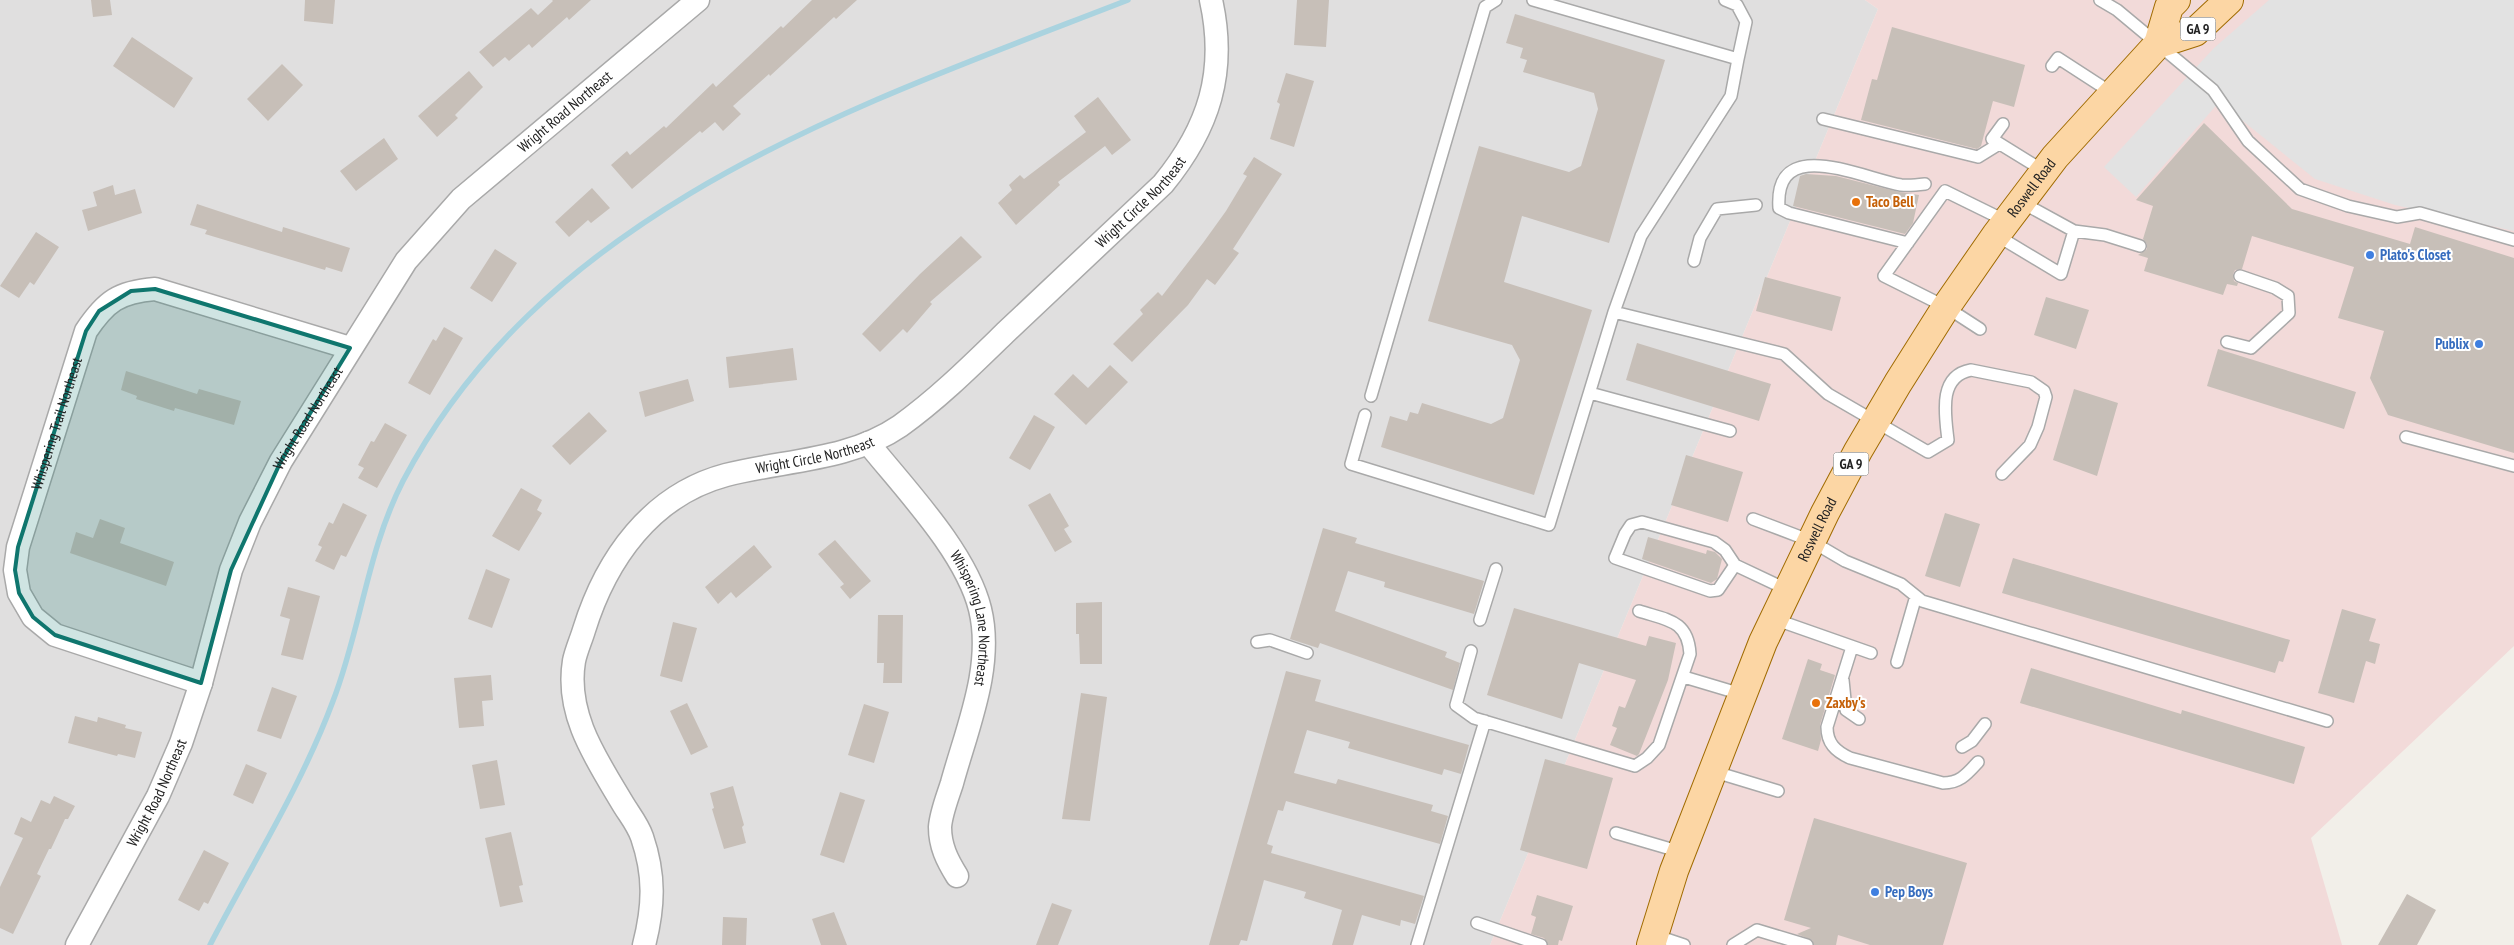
<svg xmlns="http://www.w3.org/2000/svg" width="2514" height="945" viewBox="0 0 2514 945" font-family="'PT Sans Narrow',sans-serif">
  <style>
    .residential { fill: #e0dfdf }
    .commercial { fill: #f2dad9 }
    .parking { fill: #e2e2e2 }
    .lines { fill: none; stroke-linecap: round; stroke-linejoin: round }
    .stream { stroke: #aad3df; stroke-width: 5.5 }
    .building { fill: #c7bfb8 }
    .service-casing { stroke: #a9a9a9; stroke-width: 14 }
    .minor-casing { stroke: #a9a9a9; stroke-width: 25 }
    .primary-casing { stroke: #a06b00; stroke-width: 30 }
    .service { stroke: #fff; stroke-width: 11 }
    .minor { stroke: #fff; stroke-width: 22 }
    .primary { stroke: #fcd6a4; stroke-width: 28 }
    .marked { fill: #0f766e; fill-opacity: 0.2; stroke: #0f766e; stroke-width: 4; stroke-linejoin: round }
    .food-dot { fill: #e8710a; stroke: #fff; stroke-width: 2 }
    .shop-dot { fill: #3f7fe0; stroke: #fff; stroke-width: 2 }
    .labels { text-anchor: middle; stroke-width: 4; stroke-linejoin: round; paint-order: stroke }
    .shield { fill: #fff; stroke: #646464; stroke-width: 1 }
    .shield-label { font-size: 14px; font-weight: bold; fill: #222 }
    .street-label { font-size: 15px; fill: #222; stroke: #fff }
    .food-label { font-size: 15px; font-weight: bold; fill: #c56008; stroke: #fff; text-anchor: start }
    .shop-label { font-size: 15px; font-weight: bold; fill: #366cbe; stroke: #fff; text-anchor: start }
  </style>
  <rect width="100%" height="100%" fill="#f2efe9"/>
  <!-- residential -->
  <path class="residential" d="M0,0H1865L1878,9L1490,945H0Z"/>
  <!-- commercial -->
  <path class="commercial" d="M1865,0H2514V646L2311,838L2342,945H1490L1878,9Z"/>
  <!-- parking -->
  <path class="parking" d="M2269,0H2514V231L2395,205L2315,179L2228,109L2221,100L2136,197L2104,167L2214,48Z"/>
  <g class="lines">
    <!-- stream -->
    <path class="stream" d="M210,945C252,864 301,787 333,701C361,629 367,551 403,481C547,207 858,105 1128,0"/>
  </g>
  <!-- building -->
  <path class="building" d="M91,0H110L112,15L93,17Z
    M305,0H335L333,24L304,21Z
    M552,0H591L569,20L567,17L532,48L529,44L509,61L505,57L493,67L479,52L531,8L538,15L553,1Z
    M812,0H857L836,19L834,17L770,76L769,74L733,106L741,114L723,131L715,122L702,133L700,131L632,189L611,165L627,151L630,155L664,126L666,128L713,83L716,87L781,26L783,28Z
    M1297,0H1329L1326,47L1294,45Z
    M1515,14L1665,60L1609,243L1522,216L1504,282L1592,310L1534,495L1381,447L1390,416L1407,421L1410,412L1418,414L1422,403L1491,424L1503,418L1520,360L1512,345L1428,321L1479,146L1569,172L1581,166L1598,109L1594,93L1523,72L1527,60L1520,58L1523,48L1506,43Z
    M1892,27L2025,65L2014,107L1993,101L1981,146L1977,149L1861,120L1872,79L1877,80Z
    M132,37L193,78L174,108L113,66Z
    M282,64L303,85L268,121L247,99Z
    M469,71L483,87L455,115L458,118L437,137L418,116Z
    M1286,73L1314,81L1294,147L1270,139L1280,104L1277,102Z
    M1098,97L1131,140L1112,155L1105,146L1058,182L1060,185L1016,225L998,203L1012,190L1009,185L1020,175L1024,179L1086,132L1074,116Z
    M2204,123L2292,209L2410,244L2415,227L2514,258V453L2388,415L2370,378L2384,331L2338,318L2354,267L2252,236L2242,269L2235,270L2233,274L2234,281L2238,283L2237,286L2227,284L2223,295L2144,271L2148,258L2138,255L2147,249V244L2143,239L2153,206L2136,200Z
    M384,138L398,159L356,191L340,171Z
    M1254,157L1282,174L1233,249L1239,253L1215,285L1207,279L1188,305L1132,362L1113,344L1143,314L1140,310L1158,292L1162,296L1203,243L1226,211L1247,176L1243,174Z
    M1806,174L1836,176L1899,192L1919,195L1913,223L1905,234L1793,206L1800,176Z
    M113,185L115,195L135,189L142,213L88,231L82,210L97,206L93,192Z
    M592,188L610,208L591,223L588,220L569,237L555,222Z
    M197,204L282,232L283,227L350,248L342,272L326,267L325,270L205,234L207,230L190,225Z
    M36,232L59,247L34,285L30,282L19,298L0,286Z
    M961,236L982,257L930,302L932,304L907,333L903,329L880,352L862,334L920,274Z
    M495,249L517,263L492,302L470,288Z
    M1765,277L1841,297L1832,331L1756,311Z
    M2046,297L2089,310L2076,349L2034,335Z
    M444,327L463,338L430,395L408,383L433,339L436,341Z
    M1637,343L1771,384L1759,421L1626,380Z
    M793,348L797,380L729,388L726,357Z
    M2218,349L2356,392L2344,429L2207,386Z
    M1110,365L1128,382L1086,425L1054,394L1073,374L1088,388Z
    M126,371L197,394L199,389L241,401L234,425L175,408L174,411L136,399L137,396L121,390Z
    M688,379L694,401L645,417L639,392Z
    M2074,389L2118,403L2097,476L2053,460Z
    M589,412L607,431L570,465L552,446Z
    M1034,415L1055,427L1030,470L1009,458Z
    M385,423L407,435L377,488L358,478L364,468L358,465L371,441L374,442Z
    M1686,455L1743,472L1728,522L1671,505Z
    M521,488L542,500L537,510L542,513L519,551L492,536Z
    M1050,493L1069,526L1064,529L1072,542L1055,552L1028,505Z
    M343,503L367,515L346,557L341,555L334,570L315,561L322,547L318,545L329,522L333,524Z
    M1945,513L1980,524L1960,587L1925,576Z
    M100,519L125,528L120,543L174,562L166,586L70,553L76,532L93,538Z
    M1323,528L1357,538L1355,543L1484,581L1474,614L1384,587L1385,582L1348,571L1335,611L1447,652L1445,657L1460,663L1453,690L1320,643L1318,648L1290,639Z
    M1648,537L1706,554L1707,550L1715,552L1722,559L1717,579L1711,583L1642,559Z
    M835,540L871,581L850,599L840,587L844,584L818,554Z
    M754,545L772,567L736,598L731,592L718,604L705,587Z
    M2013,558L2290,640L2283,662L2279,661L2275,673L2002,593Z
    M486,569L510,579L492,628L468,619Z
    M288,587L320,596L303,660L281,655L290,619L280,616Z
    M1102,602V664H1080L1079,634H1076V603Z
    M1514,608L1646,646L1649,636L1676,643L1668,680L1639,754L1637,756L1610,745L1617,728L1612,726L1619,706L1625,708L1636,680L1579,663L1562,719L1487,695Z
    M2342,609L2376,619L2369,641L2380,644L2375,664L2366,661L2354,703L2318,693Z
    M878,615H903L902,683H883L884,663H877Z
    M673,622L697,628L682,682L660,676Z
    M1808,659L1822,664L1820,670L1835,675L1820,725L1821,740L1818,751L1782,739Z
    M2031,668L2181,714L2182,710L2305,747L2294,784L2020,703Z
    M1286,671L1321,680L1315,701L1469,745L1461,774L1444,769L1442,775L1348,748L1350,742L1307,730L1294,773L1336,784L1338,779L1433,805L1431,811L1448,816L1440,844L1286,801L1283,811L1278,810L1267,844L1273,846L1271,853L1424,896L1415,924L1401,920L1400,926L1362,915L1353,945H1332L1342,910L1304,898L1306,892L1264,880L1247,941L1241,940L1239,945H1209Z
    M491,675L493,700L482,701L484,726L459,728L454,678Z
    M272,687L297,696L281,739L257,731Z
    M1081,693L1107,697L1090,821L1062,819Z
    M687,703L708,747L691,755L670,711Z
    M864,704L889,712L874,763L848,755Z
    M75,716L97,722L98,717L126,725L125,728L142,732L135,758L118,754L117,756L68,743Z
    M1545,759L1613,778L1587,869L1520,850Z
    M497,760L505,805L480,809L472,765Z
    M246,764L267,773L253,804L233,795Z
    M733,786L744,825L742,827L746,843L724,849L712,809L714,808L710,793Z
    M840,792L865,800L844,863L820,855Z
    M54,796L75,806L68,819H65L51,849H49L37,874L41,876L13,934L0,928V887L23,838L14,834L21,817L31,822L41,800L50,804Z
    M1814,818L1967,863L1943,945H1870L1838,935L1836,945H1814L1812,940L1797,934L1811,928L1784,920Z
    M511,832L523,885L519,886L523,902L500,907L485,838Z
    M204,850L229,863L208,904L204,902L199,911L178,900Z
    M2407,894L2436,910L2417,945H2378Z
    M1537,895L1573,906L1562,941L1559,940L1558,945H1548L1544,938L1531,934L1536,917L1531,915Z
    M1052,903L1072,910L1058,945H1036Z
    M834,912L847,945H821L812,919Z
    M723,917L747,918L746,945H722Z"/>
  <g class="lines">
    <!-- service casing -->
    <g class="service-casing">
      <path id="service" d="M1533,0L1738,59L1731,96L1641,236L1614,312
        M1725,0L1737,5L1746,22L1738,59
        M2100,0L2117,10L2213,90L2248,141L2300,189L2348,206L2397,217L2420,213L2514,240
        M2052,66L2058,58L2112,93
        M1823,119L1978,157L1999,144
        M2003,124L1992,139L2044,171
        M2021,202L2074,231L2105,235L2140,246
        M1996,235L2061,274L2074,231
        M1908,243L1789,213L1779,208C1774,134 1861,178 1901,185C1909,186 1917,185 1925,184
        M1694,261L1700,238L1717,209L1756,205
        M1980,329L1946,307L1884,276L1945,191L2006,221
        M2227,342L2251,348L2289,313L2288,296L2275,288L2240,276
        M1590,393L1730,431
        M1371,396L1485,7L1496,0
        M1365,415L1351,464L1549,525L1614,312L1784,354L1828,394L1928,452L1948,440C1945,414 1938,376 1971,370L2031,382L2044,391L2046,397L2038,427L2030,445L2002,474
        M2406,437L2514,466
        M1753,519L1811,541L1845,561L1901,584L1922,601L2327,721
        M1735,565L1718,590L1710,591L1615,558L1625,534L1631,525L1642,522L1714,542L1725,550L1735,565L1788,590
        M1774,619L1871,653
        M1480,620L1496,569
        M1257,642L1270,640L1307,653
        M1852,647L1827,727C1827,743 1835,751 1850,758L1943,783C1960,783 1967,774 1978,762
        M1471,651L1456,705L1474,718L1635,766L1647,758L1659,745L1690,654C1688,620 1667,620 1639,611
        M1897,662L1916,596
        M1684,677L1741,694
        M1843,680L1846,710L1859,719
        M1962,747L1972,741L1985,724
        M1712,771L1778,791
        M1616,833L1681,852
        M1477,923L1541,945
        M1654,935L1684,945
        M1417,945L1485,721
        M1733,945L1757,930L1807,945"/>
    </g>
    <!-- minor casing -->
    <g class="minor-casing">
      <g id="minor">
        <path id="s1" d="M868,443C905,489 966,552 980,609C994,666 967,728 952,783C948,796 941,813 940,827C940,846 947,860 957,876"/>
        <path id="s2" d="M201,683L55,635L33,617L19,593L15,570L18,547L86,331C106,301 119,292 155,289L350,348"/>
        <path id="s3" d="M77,945L158,796L181,743L201,683L231,570L250,522L281,461L406,261L461,199L698,0"/>
        <path id="s4" d="M644,945C654,906 655,875 642,837C638,825 629,814 623,804C597,760 565,715 574,661C576,651 581,640 584,630C606,559 651,495 726,475C784,460 849,461 900,426C939,398 973,364 1007,331C1059,282 1111,233 1163,184C1209,128 1227,72 1211,0"/>
      </g>
    </g>
    <!-- primary casing -->
    <g class="primary-casing">
      <g id="primary">
        <path d="M2158,44L2169,7L2176,0"/>
        <path id="s5" d="M1651,945L1674,871L1763,642L1825,513L1858,451L1898,383L1946,307L1996,235L2055,157L2158,44L2195,32L2229,0"/>
      </g>
    </g>
    <!-- service -->
    <use href="#service" class="service"/>
    <!-- minor -->
    <use href="#minor" class="minor"/>
    <!-- primary -->
    <use href="#primary" class="primary"/>
  </g>
  <!-- marked area -->
  <path class="marked" d="M155,289L350,348L281,461L231,570L201,683L55,635L33,617L19,593L15,570L18,547L86,331L99,311L131,291Z"/>
  <!-- markers -->
  <g class="food-dot">
    <circle cx="1856" cy="202" r="5"/>
    <circle cx="1816" cy="703" r="5"/>
  </g>
  <g class="shop-dot">
    <circle cx="2370" cy="255" r="5"/>
    <circle cx="2479" cy="344" r="5"/>
    <circle cx="1875" cy="892" r="5"/>
  </g>
  <g class="labels">
    <!-- shield labels -->
    <g class="shield">
      <rect x="2180.5" y="17.5" width="35" height="23" rx="4"/>
      <rect x="1833.5" y="452.5" width="35" height="23" rx="4"/>
    </g>
    <g class="shield-label">
      <text x="2198" y="34">GA 9</text>
      <text x="1851" y="469">GA 9</text>
    </g>
    <!-- street labels -->
    <g class="street-label">
      <text dy="5" stroke="none"><textPath href="#s3" startOffset="982">Wright Road Northeast</textPath></text>
      <text dy="5" stroke="none"><textPath href="#s5" startOffset="852">Roswell Road</textPath></text>
      <text dy="5" stroke="none"><textPath href="#s4" startOffset="1066">Wright Circle Northeast</textPath></text>
      <text dy="5" stroke="none"><textPath href="#s3" startOffset="578">Wright Road Northeast</textPath></text>
      <text dy="5" stroke="none"><textPath href="#s2" startOffset="386">Whispering Trail Northeast</textPath></text>
      <text dy="5" stroke="none"><textPath href="#s4" startOffset="646">Wright Circle Northeast</textPath></text>
      <text dy="5" stroke="none"><textPath href="#s5" startOffset="448">Roswell Road</textPath></text>
      <text dy="5" stroke="none"><textPath href="#s1" startOffset="209">Whispering Lane Northeast</textPath></text>
      <text dy="5" stroke="none"><textPath href="#s3" startOffset="172">Wright Road Northeast</textPath></text>
    </g>
    <!-- food labels -->
    <g class="food-label">
      <text x="1866" y="207">Taco Bell</text>
      <text x="1826" y="708">Zaxby's</text>
    </g>
    <!-- shop labels -->
    <g class="shop-label">
      <text x="2380" y="260">Plato's Closet</text>
      <text x="2469" y="349" text-anchor="end">Publix</text>
      <text x="1885" y="897">Pep Boys</text>
    </g>
  </g>
</svg>
